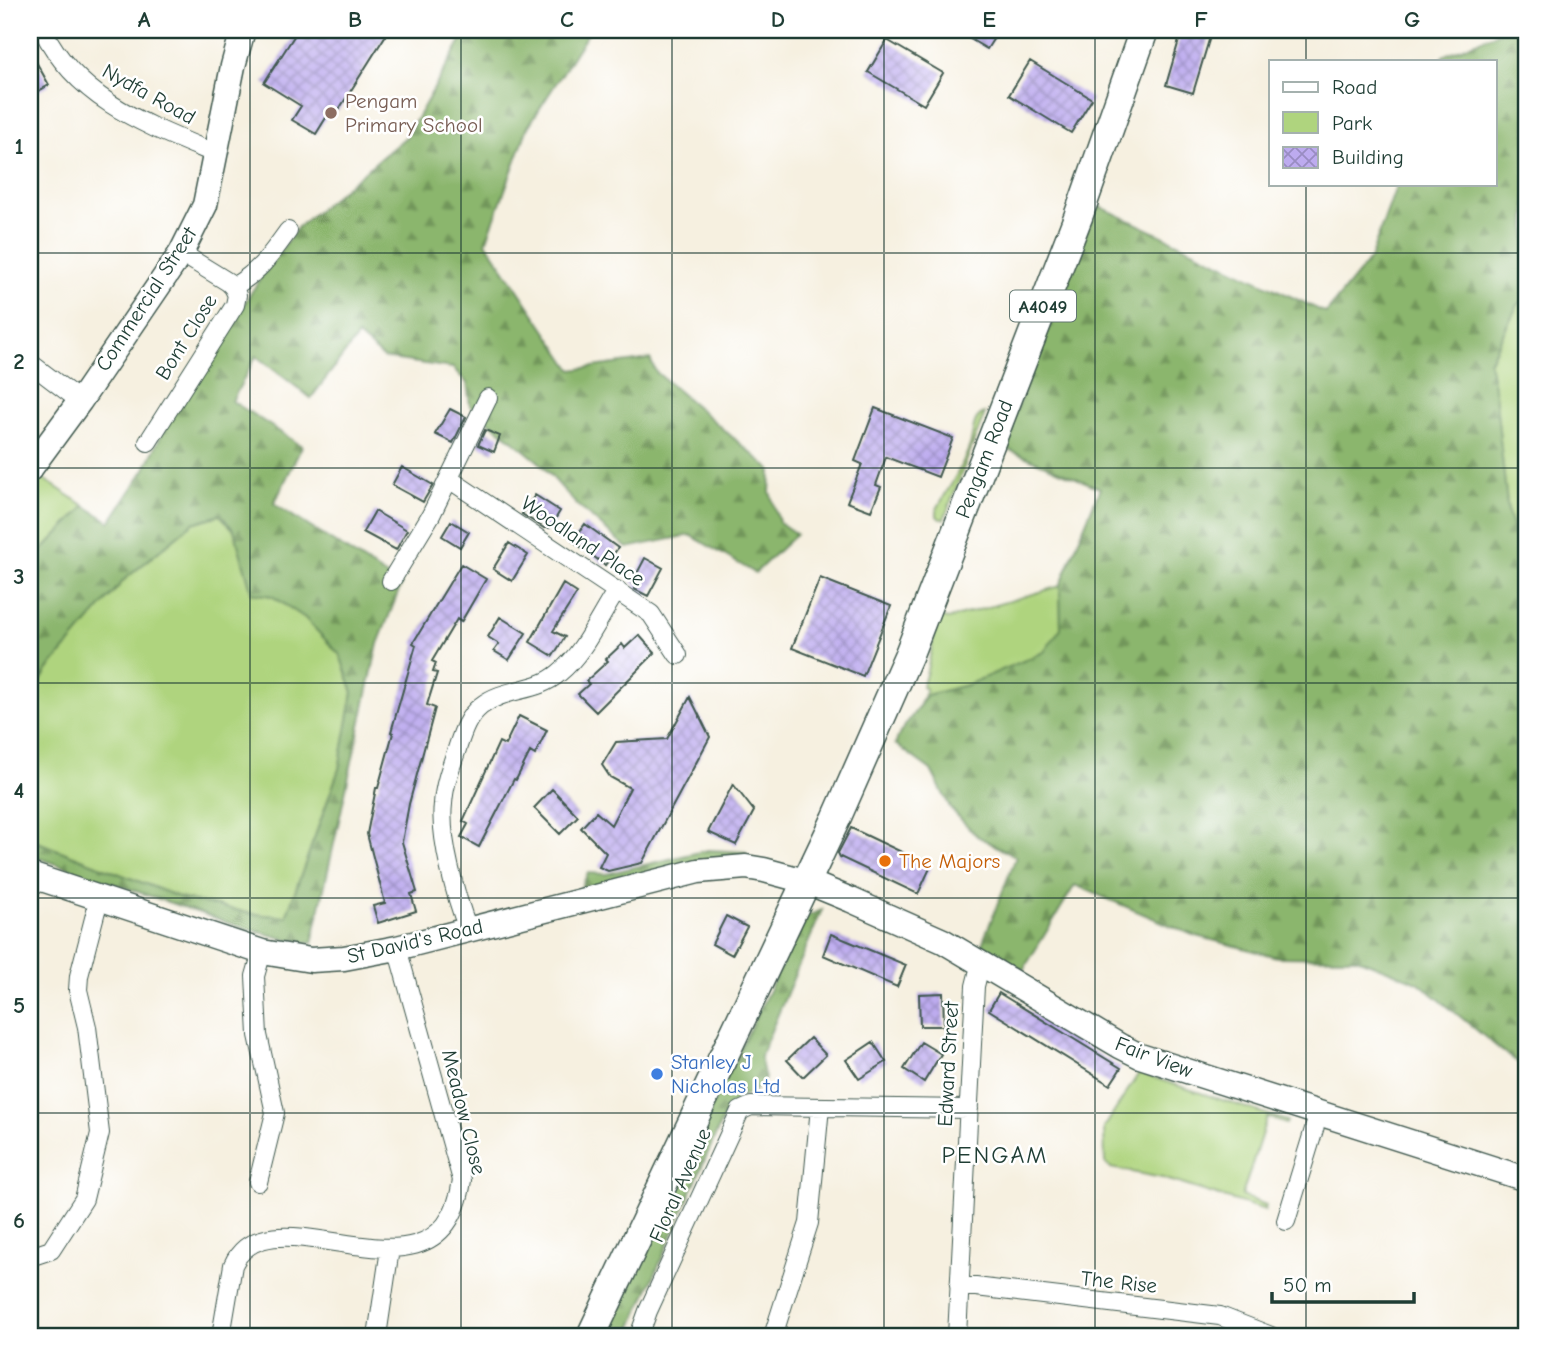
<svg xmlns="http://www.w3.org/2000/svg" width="1556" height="1366" viewBox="0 0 1556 1366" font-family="'Comic Neue',sans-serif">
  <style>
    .green { fill: #afd47e; stroke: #678859; stroke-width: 2 }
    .forest { fill: url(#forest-firs); stroke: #557a50; stroke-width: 2 }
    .building { fill: url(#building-cross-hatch) }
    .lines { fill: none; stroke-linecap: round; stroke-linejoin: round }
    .street-casing { stroke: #3f584e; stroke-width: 20 }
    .secondary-casing { stroke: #3f584e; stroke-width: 27 }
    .primary-casing { stroke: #3f584e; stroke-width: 31 }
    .street { stroke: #fff; stroke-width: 18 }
    .secondary { stroke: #fff; stroke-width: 24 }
    .primary { stroke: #fff; stroke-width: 28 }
    .grid { fill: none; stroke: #1f3d34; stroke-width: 2; stroke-opacity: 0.55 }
    .education-dot { fill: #8d6e63; stroke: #fff; stroke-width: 2.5 }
    .food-dot { fill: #e8710a; stroke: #fff; stroke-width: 2.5 }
    .shop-dot { fill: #3f7fe0; stroke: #fff; stroke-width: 2.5 }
    .labels { text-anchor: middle; stroke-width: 5; stroke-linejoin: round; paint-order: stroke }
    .shield { fill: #fff; stroke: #627771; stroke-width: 2 }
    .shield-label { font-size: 19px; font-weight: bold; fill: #1f3d34 }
    .street-label { font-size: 21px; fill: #1f3d34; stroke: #fff }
    .education-label { font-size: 21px; fill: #785e54; stroke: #fff; text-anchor: start }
    .food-label { font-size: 21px; fill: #c56008; stroke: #fff; text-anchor: start }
    .shop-label { font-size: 21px; fill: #366cbe; stroke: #fff; text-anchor: start }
    .quarter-label { font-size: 24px; letter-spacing: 2px; fill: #1f3d34; stroke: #fff }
    .neatline { fill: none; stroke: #1f3d34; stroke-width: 2.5 }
    .grid-label { font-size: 23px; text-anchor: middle; font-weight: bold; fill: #1f3d34 }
  </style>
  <defs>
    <pattern id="forest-firs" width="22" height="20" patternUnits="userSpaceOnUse" patternTransform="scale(1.75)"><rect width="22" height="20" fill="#8bb66d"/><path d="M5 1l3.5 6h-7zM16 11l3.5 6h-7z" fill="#71955a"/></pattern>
    <pattern id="building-cross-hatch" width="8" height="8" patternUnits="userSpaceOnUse" patternTransform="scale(1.75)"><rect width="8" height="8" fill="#bdabef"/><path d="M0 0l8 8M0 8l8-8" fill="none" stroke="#998cc2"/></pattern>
  </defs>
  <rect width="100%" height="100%" fill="#fff"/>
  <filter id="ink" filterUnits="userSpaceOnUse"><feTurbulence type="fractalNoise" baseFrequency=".0143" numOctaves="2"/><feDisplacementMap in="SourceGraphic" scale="14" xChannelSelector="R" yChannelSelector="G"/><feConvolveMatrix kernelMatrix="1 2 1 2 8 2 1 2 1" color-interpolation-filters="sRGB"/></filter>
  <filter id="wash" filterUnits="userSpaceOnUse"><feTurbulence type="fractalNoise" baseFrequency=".00686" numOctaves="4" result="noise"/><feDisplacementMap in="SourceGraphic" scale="28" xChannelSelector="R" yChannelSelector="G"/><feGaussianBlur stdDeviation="1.57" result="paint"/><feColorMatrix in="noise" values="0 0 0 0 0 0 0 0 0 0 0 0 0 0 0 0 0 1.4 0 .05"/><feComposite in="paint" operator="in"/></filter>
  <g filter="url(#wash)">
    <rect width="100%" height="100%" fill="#f6f0e0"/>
    <!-- green -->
    <path class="green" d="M1526,297V573L1508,513L1495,393L1489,363L1517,306Z
      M985,413L944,519H940L937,516V509C949,487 962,469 970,445C974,434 971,417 985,413Z
      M39,476L85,506L30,563V489Z
      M220,514L234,530L252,593L272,596L305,618L340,655L353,693L339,769L286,917L254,914L184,899L30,839V699L48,669L124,580L193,523Z
      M1060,586L1061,628L1044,652L967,685L927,695L919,707L926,689L922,687C931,664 931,640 939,617L948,619Z
      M1139,1073L1287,1121L1286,1124L1267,1117L1242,1196L1266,1205L1265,1210L1162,1178L1111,1168L1105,1163L1104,1128Z"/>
    <!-- forest -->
    <path class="forest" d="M467,30H590L528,127L486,242L572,370L650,359L656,372L771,470L770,492L779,522L796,534L755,573L690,535L627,548L576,504L539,462L470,406L467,383L453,368L384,358L358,336L311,398L256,356L232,401L302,446L274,504L401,585L378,644L312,943L285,939L235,925L30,855V839L184,899L254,914L286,917L339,769L353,692L340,655L305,618L272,596L252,593L234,530L220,515L193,523L124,580L48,669L30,699V563L85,506L110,522L145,469L167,423L258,282L298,227L407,136Z
      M1504,30H1526V297L1517,306L1489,362L1495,393L1508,513L1526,573V1068L1502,1051L1418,982L1357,958L1277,957L1193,935L1075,885L1023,970L982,944L1016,857L977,836L951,809L931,770L895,744L900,733L927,695L967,685L1044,652L1061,628L1060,586L1100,488L1002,447L1097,205L1326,313L1370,259L1397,184H1495V61H1441L1443,56Z
      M708,850L746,852V857L580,890L588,873L606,874Z
      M822,910L760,1057L765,1079L751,1094L740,1097L727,1109L628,1336H603L721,1087L803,922L807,916Z"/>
    <g id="blocks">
      <!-- building -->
      <path class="building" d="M298,30H389L338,111L332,108L316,134L292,120L301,106L264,83Z
        M955,30H999L987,49Z
        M1182,30H1212L1193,93L1166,85Z
        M887,40L943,73L924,105L868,72Z
        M30,51L49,85L30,96Z
        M1030,61L1092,99L1071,133L1009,95Z
        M875,408L953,438L938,477L886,457L876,485L881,487L871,511L847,502L862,464L855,461Z
        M450,409L466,417L453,443L435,434Z
        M485,430L500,436L494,452L478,445Z
        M402,467L433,485L423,502L392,485Z
        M535,495L560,511L550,528H544L522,514Z
        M375,511L407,530L396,550L363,532Z
        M451,521L469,532L460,547L442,536Z
        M585,524L618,548L605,565L573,541Z
        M509,543L528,555L512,581L493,569Z
        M645,558L663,568L648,596L634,589L636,585L632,583Z
        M461,564L486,579L461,622L457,619L432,661L436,663L433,672L437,673L427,705L435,708L409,804L402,842L417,892L411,894L416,911L378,923L373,906L385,903L367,834L376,788H378L393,733L391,732L416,645L413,643Z
        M820,578L891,606L863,676L792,648Z
        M563,584L577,593L553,631L565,637L553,656L530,642Z
        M500,617L526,633L509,660L494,651L499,644L488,637Z
        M639,635L655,653L596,712L578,694L589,684L586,681L608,661L606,659L622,644L625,648Z
        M690,697L710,737L642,863L608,871L599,867L606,853L581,828L596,812L611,825L630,788L610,777L602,765L616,742L667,739Z
        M519,716L547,730L535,755L530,752L516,780L514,779L479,847L461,837L468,824L463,821L499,742L505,745Z
        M733,784L754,811L736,845L708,832Z
        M552,789L578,816L560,834L534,808Z
        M851,828L931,866L918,894L840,857L838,853Z
        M726,916L747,927L732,955L712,944Z
        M831,934L906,965L897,987L823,955Z
        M943,993L944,1026H920L919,994Z
        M999,993L1121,1068L1110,1085L989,1010Z
        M810,1038L826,1055L803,1077L787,1060Z
        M873,1042L886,1062L859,1079L846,1060Z
        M921,1042L941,1054L924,1082L904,1069Z"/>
    </g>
  </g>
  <g filter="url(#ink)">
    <use href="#blocks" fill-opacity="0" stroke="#3f584e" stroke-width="2"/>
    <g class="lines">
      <!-- street casing -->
      <g class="street-casing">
        <path id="street" d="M43,30C78,101 147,125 216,154
          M181,253L228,282L233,287
          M30,363L80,401
          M148,442L235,305L237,295L233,287C260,271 270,256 288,231
          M449,479L651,614L678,655
          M391,581L431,515L488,398
          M468,929C456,898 439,837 443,804C444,786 450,769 456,752C462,734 466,718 481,706C505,687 536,693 559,673C584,653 599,617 617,590
          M258,1182L275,1113L258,1035L255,976L262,952
          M1286,1221L1319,1113
          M30,1257L51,1250L84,1199L100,1133L87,1027L78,990L79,976L99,899
          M959,1285L1220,1316L1271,1336
          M221,1336L233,1265C270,1182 442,1323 462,1180L397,948
          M377,1336L390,1249
          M639,1336L648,1311L740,1111L751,1106L969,1109
          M773,1336L809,1223L820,1107
          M957,1336L975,986L978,974L984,964"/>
      </g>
      <!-- secondary casing -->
      <g class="secondary-casing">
        <path id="secondary" d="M30,469L80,401L181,253L205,205L233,66L243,30
          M30,875L262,952L311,960L344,958L397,948L698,871L746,867L764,870L805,881L851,900L943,941L1120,1046L1140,1056L1526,1179"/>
      </g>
      <!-- primary casing -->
      <g class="primary-casing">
        <path id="primary" d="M591,1336L836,819L909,654L1078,217L1144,30"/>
      </g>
      <!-- street -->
      <use href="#street" class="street"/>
      <!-- secondary -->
      <use href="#secondary" class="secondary"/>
      <!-- primary -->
      <use href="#primary" class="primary"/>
    </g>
  </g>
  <!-- grid -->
  <path class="grid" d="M250,30V1336M461,30V1336M672,30V1336M884,30V1336M1095,30V1336M1306,30V61M1306,184V1336M30,253H1526M30,468H1526M30,683H1526M30,898H1526M30,1113H1526"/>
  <!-- markers -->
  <circle class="education-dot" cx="331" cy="113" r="7"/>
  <circle class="food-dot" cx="885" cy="861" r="7"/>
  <circle class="shop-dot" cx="657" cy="1074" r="7"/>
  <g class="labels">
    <!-- shield labels -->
    <rect class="shield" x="1010" y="290.5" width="66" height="31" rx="5"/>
    <g class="shield-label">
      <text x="1043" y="313">A4049</text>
    </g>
    <!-- street labels -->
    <g class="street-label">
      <text transform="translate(149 94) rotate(29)" y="7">Nydfa Road</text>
      <text transform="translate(146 299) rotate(-57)" y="7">Commercial Street</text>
      <text transform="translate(186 337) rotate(-58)" y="7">Bont Close</text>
      <text transform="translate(984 459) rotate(-69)" y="7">Pengam Road</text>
      <text transform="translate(583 541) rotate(34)" y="7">Woodland Place</text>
      <text transform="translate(415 941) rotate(-13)" y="7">St David's Road</text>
      <text transform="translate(1154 1057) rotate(21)" y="7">Fair View</text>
      <text transform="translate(948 1064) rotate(-87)" y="7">Edward Street</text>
      <text transform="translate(464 1112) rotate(76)" y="7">Meadow Close</text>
      <text transform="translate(680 1185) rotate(-66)" y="7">Floral Avenue</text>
      <text transform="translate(1119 1282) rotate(6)" y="7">The Rise</text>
    </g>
    <!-- education labels -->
    <g class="education-label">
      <text x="345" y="108">Pengam<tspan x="345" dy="24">Primary School</tspan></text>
    </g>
    <!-- food labels -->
    <g class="food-label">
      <text x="899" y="868">The Majors</text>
    </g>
    <!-- shop labels -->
    <g class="shop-label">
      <text x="671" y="1069">Stanley J<tspan x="671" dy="24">Nicholas Ltd</tspan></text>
    </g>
    <!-- quarter labels -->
    <g class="quarter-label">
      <text x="995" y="1163">PENGAM</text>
    </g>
  </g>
  <!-- margin -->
  <rect width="1556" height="1366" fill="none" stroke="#fff" stroke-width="77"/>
  <!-- legend -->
  <rect x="1269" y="60" width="228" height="126" fill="#ffffff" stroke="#a5b1ae" stroke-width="2"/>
  <rect x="1283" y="82" width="35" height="10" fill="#ffffff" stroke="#a5b1ae" stroke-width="2"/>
  <text x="1332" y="94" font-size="21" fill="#1f3d34">Road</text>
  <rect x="1283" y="112" width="35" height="21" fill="#afd47e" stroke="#a5b1ae" stroke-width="2"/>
  <text x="1332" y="130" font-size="21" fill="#1f3d34">Park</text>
  <rect x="1283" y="147" width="35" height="21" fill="url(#building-cross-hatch)" stroke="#a5b1ae" stroke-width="2"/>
  <text x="1332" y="164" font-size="21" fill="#1f3d34">Building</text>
  <!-- scale -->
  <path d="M1272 1292v10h142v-10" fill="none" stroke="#1f3d34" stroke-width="3.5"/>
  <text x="1283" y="1292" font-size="21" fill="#1f3d34" stroke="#ffffff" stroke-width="5" paint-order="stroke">50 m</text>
  <rect x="38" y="38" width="1480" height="1290" class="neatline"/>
  <g class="grid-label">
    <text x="144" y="27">A</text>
    <text x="355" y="27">B</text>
    <text x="567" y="27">C</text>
    <text x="778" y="27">D</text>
    <text x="989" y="27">E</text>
    <text x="1201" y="27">F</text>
    <text x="1412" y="27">G</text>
    <text x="19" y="154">1</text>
    <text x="19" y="369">2</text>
    <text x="19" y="584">3</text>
    <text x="19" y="798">4</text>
    <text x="19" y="1013">5</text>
    <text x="19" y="1228">6</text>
  </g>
</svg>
